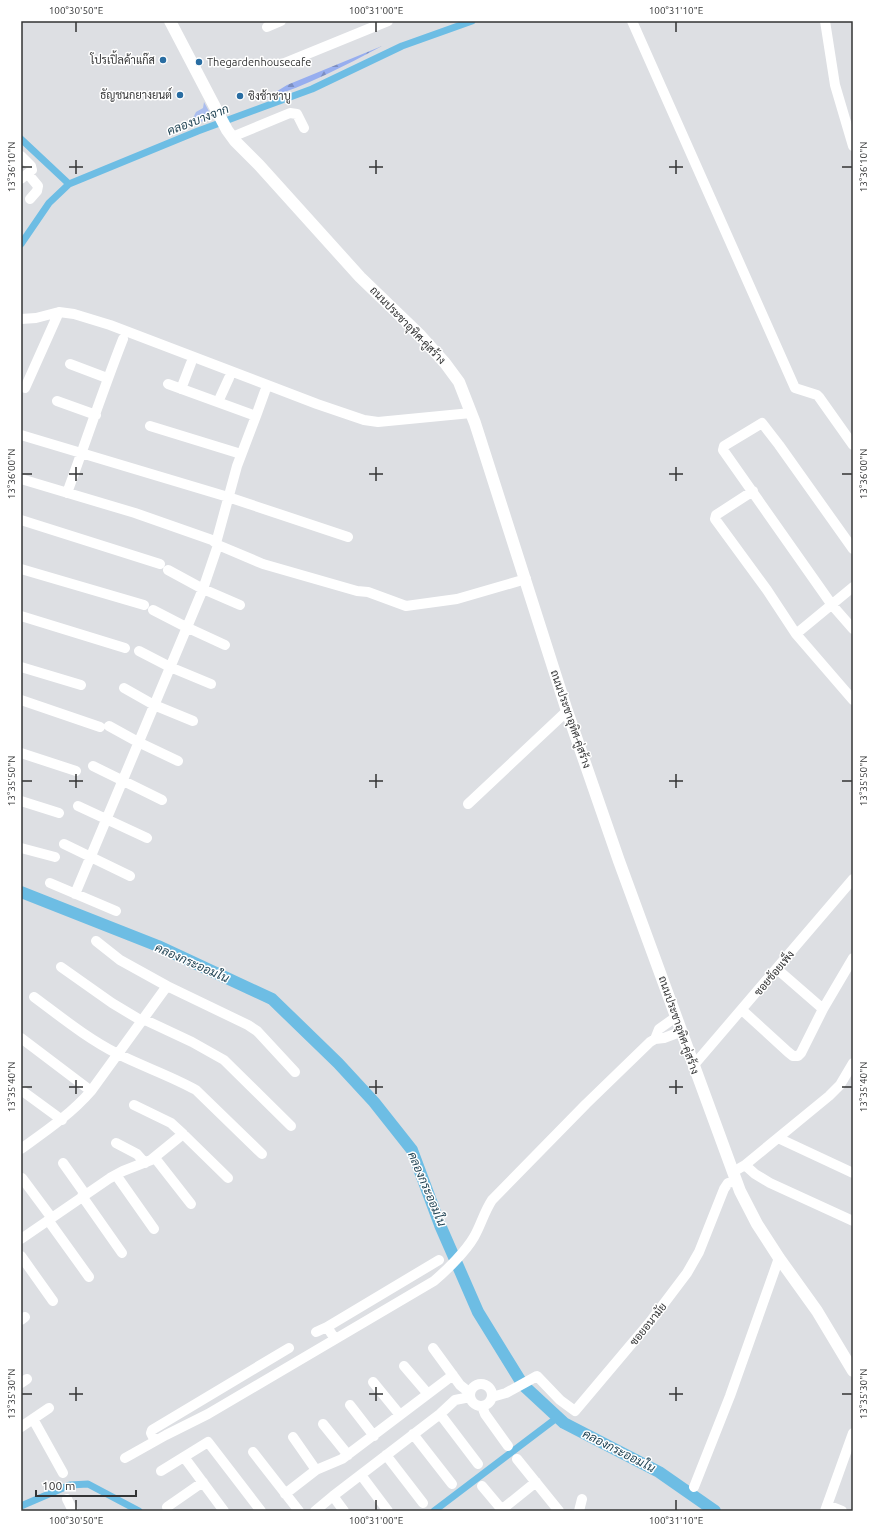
<svg xmlns="http://www.w3.org/2000/svg" width="874" height="1532" viewBox="0 0 874 1532" font-family="Ubuntu,Sarabun,sans-serif">
  <style>
    .green { fill: #aabdee }
    .forest { fill: url(#forest-firs) }
    .lines { fill: none; stroke-linecap: round; stroke-linejoin: round }
    .canal { stroke: #6dbde4; stroke-width: 7 }
    .river { stroke: #6dbde4; stroke-width: 12 }
    .minor { stroke: #fff; stroke-width: 10 }
    .major { stroke: #fff; stroke-width: 12 }
    .ticks { fill: none; stroke: #333435; stroke-width: 1.5 }
    .poi-dot { fill: #296da2; stroke: #fff; stroke-width: 1.5 }
    .labels { text-anchor: middle; stroke-width: 3; stroke-linejoin: round; paint-order: stroke }
    .poi-label { font-size: 11px; fill: #333435; stroke: #fff; text-anchor: end }
    .street-label { font-size: 11px; fill: #333435; stroke: #fff }
    .water-label { font-size: 12px; font-style: italic; fill: #1b3f50; stroke: #fff }
    .neatline { fill: none; stroke: #333435; stroke-width: 1.5 }
    .ticks-label { font-size: 10px; text-anchor: middle; fill: #333435 }
  </style>
  <defs>
    <pattern id="forest-firs" width="22" height="20" patternUnits="userSpaceOnUse"><rect width="22" height="20" fill="#97aeef"/><path d="M5 1l3.5 6h-7zM16 11l3.5 6h-7z" fill="#7c8ec2"/></pattern>
  </defs>
  <rect width="100%" height="100%" fill="#dddfe3"/>
  <!-- green -->
  <path class="green" d="M204,102L212,117L194,125L192,120L196,112L203,108Z"/>
  <!-- forest -->
  <path class="forest" d="M382,46C344,66 307,86 266,98L287,85Z"/>
  <g class="lines">
    <!-- canal -->
    <path class="canal" d="M21,139L69,184
      M21,244L49,203L69,184L198,131L312,89L402,46L472,21
      M21,1506L70,1485L88,1484L139,1511
      M434,1511L558,1417"/>
    <!-- river -->
    <path class="river" d="M21,892L158,946L272,999L338,1063L374,1102L412,1150L440,1225L478,1312L523,1385L564,1423L659,1472L715,1511"/>
    <!-- minor -->
    <path class="minor" d="M632,21L795,388L817,395L819,397L853,445
      M825,21L835,85L853,146
      M267,27L281,21
      M285,63L388,21
      M232,137L290,113L297,114L304,128
      M21,156L31,166L32,170L21,179
      M28,174L38,186L37,191L30,199
      M21,319L36,318L59,312
      M70,364L107,378
      M168,384L256,416L237,466L216,543
      M25,388L59,312L74,314L110,325L317,404L364,420L378,422L471,413
      M181,389L191,363
      M57,401L96,415
      M218,402L229,378
      M256,416L265,391
      M150,426L241,454
      M21,435L228,497L348,537
      M21,479L135,513L212,540L218,545L263,564L357,591L368,592L406,606L457,599L526,579
      M753,491L716,515L715,519L767,590L796,634L853,700
      M67,493C86,441 103,390 123,339
      M21,520L160,564
      M853,549L779,445L762,423L724,446L723,450L832,605L853,629
      M21,569L144,605
      M168,570L203,589L240,605
      M153,610L186,627L225,645
      M21,616L125,648
      M796,634L853,587
      M139,651L170,667L211,684
      M21,667L81,685
      M124,688L154,705L193,721
      M21,700L100,727
      M109,726L138,742L178,761
      M21,753L76,771
      M93,766L162,800
      M21,801L59,813
      M468,804L567,711
      M78,806L147,838
      M64,844L130,876
      M21,848L55,857
      M50,883L116,911
      M75,894L203,589L218,545
      M61,967L112,1003L142,1021
      M777,969L823,1009
      M167,986L248,1025L257,1031L295,1072
      M34,997C61,1017 88,1039 118,1054C144,1067 171,1076 196,1090L262,1154
      M742,1010L788,1052L793,1056H798L801,1053L823,1009L853,958
      M143,1019L192,1042L224,1060L291,1126
      M21,1038L91,1091
      M655,1039L659,1029L676,1017
      M693,1066L853,879
      M21,1090L62,1120
      M183,1134L228,1178
      M778,1138L853,1173
      M116,1143L137,1154L145,1163
      M21,1149C46,1131 71,1114 91,1091L167,986L120,960L96,941
      M155,1158L191,1204
      M63,1163L85,1194
      M745,1165L755,1174L770,1183L853,1221
      M733,1172L745,1165L829,1096L840,1085L853,1063
      M116,1175L154,1229
      M22,1178L51,1217
      M82,1196L122,1253
      M48,1220L89,1277
      M21,1239L110,1178L123,1171L151,1160L183,1134L171,1123L134,1105
      M21,1256L53,1301
      M21,1320L25,1317
      M327,1327L439,1260
      M316,1332L327,1327L335,1339
      M433,1348L460,1385L470,1393
      M404,1366L428,1394
      M373,1382L400,1415
      M21,1383L27,1379
      M470 1395a11 11 0 1 1 22 0a11 11 0 1 1-22 0Z
      M492,1397L506,1393L537,1376L560,1400L575,1411L650,1322L687,1273L699,1252L724,1189L728,1183L736,1181
      M350,1405L374,1436
      M482,1406L485,1414L508,1446
      M440,1414L478,1464
      M33,1419L63,1473
      M323,1424L348,1455
      M21,1427L49,1408
      M413,1434L452,1484
      M293,1437L316,1470
      M155,1441L151,1433L152,1430L289,1348
      M253,1452L299,1511
      M386,1455L423,1503
      M184,1457L224,1511
      M125,1458L166,1435L208,1414L434,1281C447,1270 466,1251 474,1237C481,1225 484,1212 492,1200L586,1104L650,1042L655,1039L664,1038L680,1032
      M517,1459L559,1511
      M161,1471L208,1442L261,1511
      M361,1475L388,1511
      M482,1486L503,1511
      M694,1487L730,1396L779,1258
      M285,1494L316,1470L342,1459L453,1375
      M333,1496L440,1414L455,1400L470,1397
      M67,1499L73,1511
      M827,1505L842,1511
      M167,1507L203,1482
      M315,1511L333,1496L344,1511
      M500,1511L536,1482
      M579,1511L582,1499
      M825,1511L853,1433"/>
    <!-- major -->
    <path class="major" d="M170,21L227,130L235,141L259,165L360,277L419,334L445,363L459,382L475,423L567,711L619,861L733,1172L740,1191L757,1224L779,1258L817,1311L853,1371"/>
  </g>
  <!-- ticks -->
  <path class="ticks" d="M76,22V32M376,22V32M676,22V32M76,160V174M376,160V174M676,160V174M22,167H32M69,167H83M369,167H383M669,167H683M842,167H852M76,467V481M376,467V481M676,467V481M22,474H32M69,474H83M369,474H383M669,474H683M842,474H852M76,774V788M376,774V788M676,774V788M22,781H32M69,781H83M369,781H383M669,781H683M842,781H852M76,1080V1094M376,1080V1094M676,1080V1094M22,1087H32M69,1087H83M369,1087H383M669,1087H683M842,1087H852M76,1387V1401M376,1387V1401M676,1387V1401M22,1394H32M69,1394H83M369,1394H383M669,1394H683M842,1394H852M76,1500V1510M376,1500V1510M676,1500V1510"/>
  <!-- markers -->
  <g class="poi-dot">
    <circle cx="163" cy="60" r="4"/>
    <circle cx="199" cy="62" r="4"/>
    <circle cx="180" cy="95" r="4"/>
    <circle cx="240" cy="96" r="4"/>
  </g>
  <g class="labels">
    <!-- poi labels -->
    <g class="poi-label">
      <text x="155" y="64">โปรเปิ้ลค้าแก๊ส</text>
      <text x="207" y="66" text-anchor="start">Thegardenhousecafe</text>
      <text x="172" y="99">ธัญชนกยางยนต์</text>
      <text x="248" y="100" text-anchor="start">ชิงช้าชาบู</text>
    </g>
    <!-- street labels -->
    <g class="street-label">
      <text transform="translate(408 325) rotate(46)" y="4">ถนนประชาอุทิศ-คู่สร้าง</text>
      <text transform="translate(571 719) rotate(71)" y="4">ถนนประชาอุทิศ-คู่สร้าง</text>
      <text transform="translate(774 973) rotate(-50)" y="4">ซอยช้อยเพ็ง</text>
      <text transform="translate(679 1025) rotate(71)" y="4">ถนนประชาอุทิศ-คู่สร้าง</text>
      <text transform="translate(648 1324) rotate(-51)" y="4">ซอยอนามัย</text>
    </g>
    <!-- water labels -->
    <g class="water-label">
      <text transform="translate(198 120) rotate(-21)" y="4">คลองบางจาก</text>
      <text transform="translate(192 963) rotate(24)" y="4">คลองกระออมใน</text>
      <text transform="translate(427 1189) rotate(67)" y="4">คลองกระออมใน</text>
      <text transform="translate(619 1451) rotate(27)" y="4">คลองกระออมใน</text>
    </g>
  </g>
  <!-- border -->
  <rect width="874" height="1532" fill="none" stroke="#ffffff" stroke-width="44"/>
  <!-- scale -->
  <path d="M36 1490v6h100v-6" fill="none" stroke="#333435" stroke-width="2"/>
  <text x="42" y="1490" font-size="12" fill="#333435" stroke="#ffffff" stroke-width="3" paint-order="stroke">100 m</text>
  <rect x="22" y="22" width="830" height="1488" class="neatline"/>
  <g class="ticks-label">
    <text x="76" y="14">100°30'50"E</text>
    <text x="376" y="14">100°31'00"E</text>
    <text x="676" y="14">100°31'10"E</text>
    <text transform="translate(11 167) rotate(-90)" y="4">13°36'10"N</text>
    <text transform="translate(863 167) rotate(-90)" y="4">13°36'10"N</text>
    <text transform="translate(11 474) rotate(-90)" y="4">13°36'00"N</text>
    <text transform="translate(863 474) rotate(-90)" y="4">13°36'00"N</text>
    <text transform="translate(11 781) rotate(-90)" y="4">13°35'50"N</text>
    <text transform="translate(863 781) rotate(-90)" y="4">13°35'50"N</text>
    <text transform="translate(11 1087) rotate(-90)" y="4">13°35'40"N</text>
    <text transform="translate(863 1087) rotate(-90)" y="4">13°35'40"N</text>
    <text transform="translate(11 1394) rotate(-90)" y="4">13°35'30"N</text>
    <text transform="translate(863 1394) rotate(-90)" y="4">13°35'30"N</text>
    <text x="76" y="1524">100°30'50"E</text>
    <text x="376" y="1524">100°31'00"E</text>
    <text x="676" y="1524">100°31'10"E</text>
  </g>
</svg>
